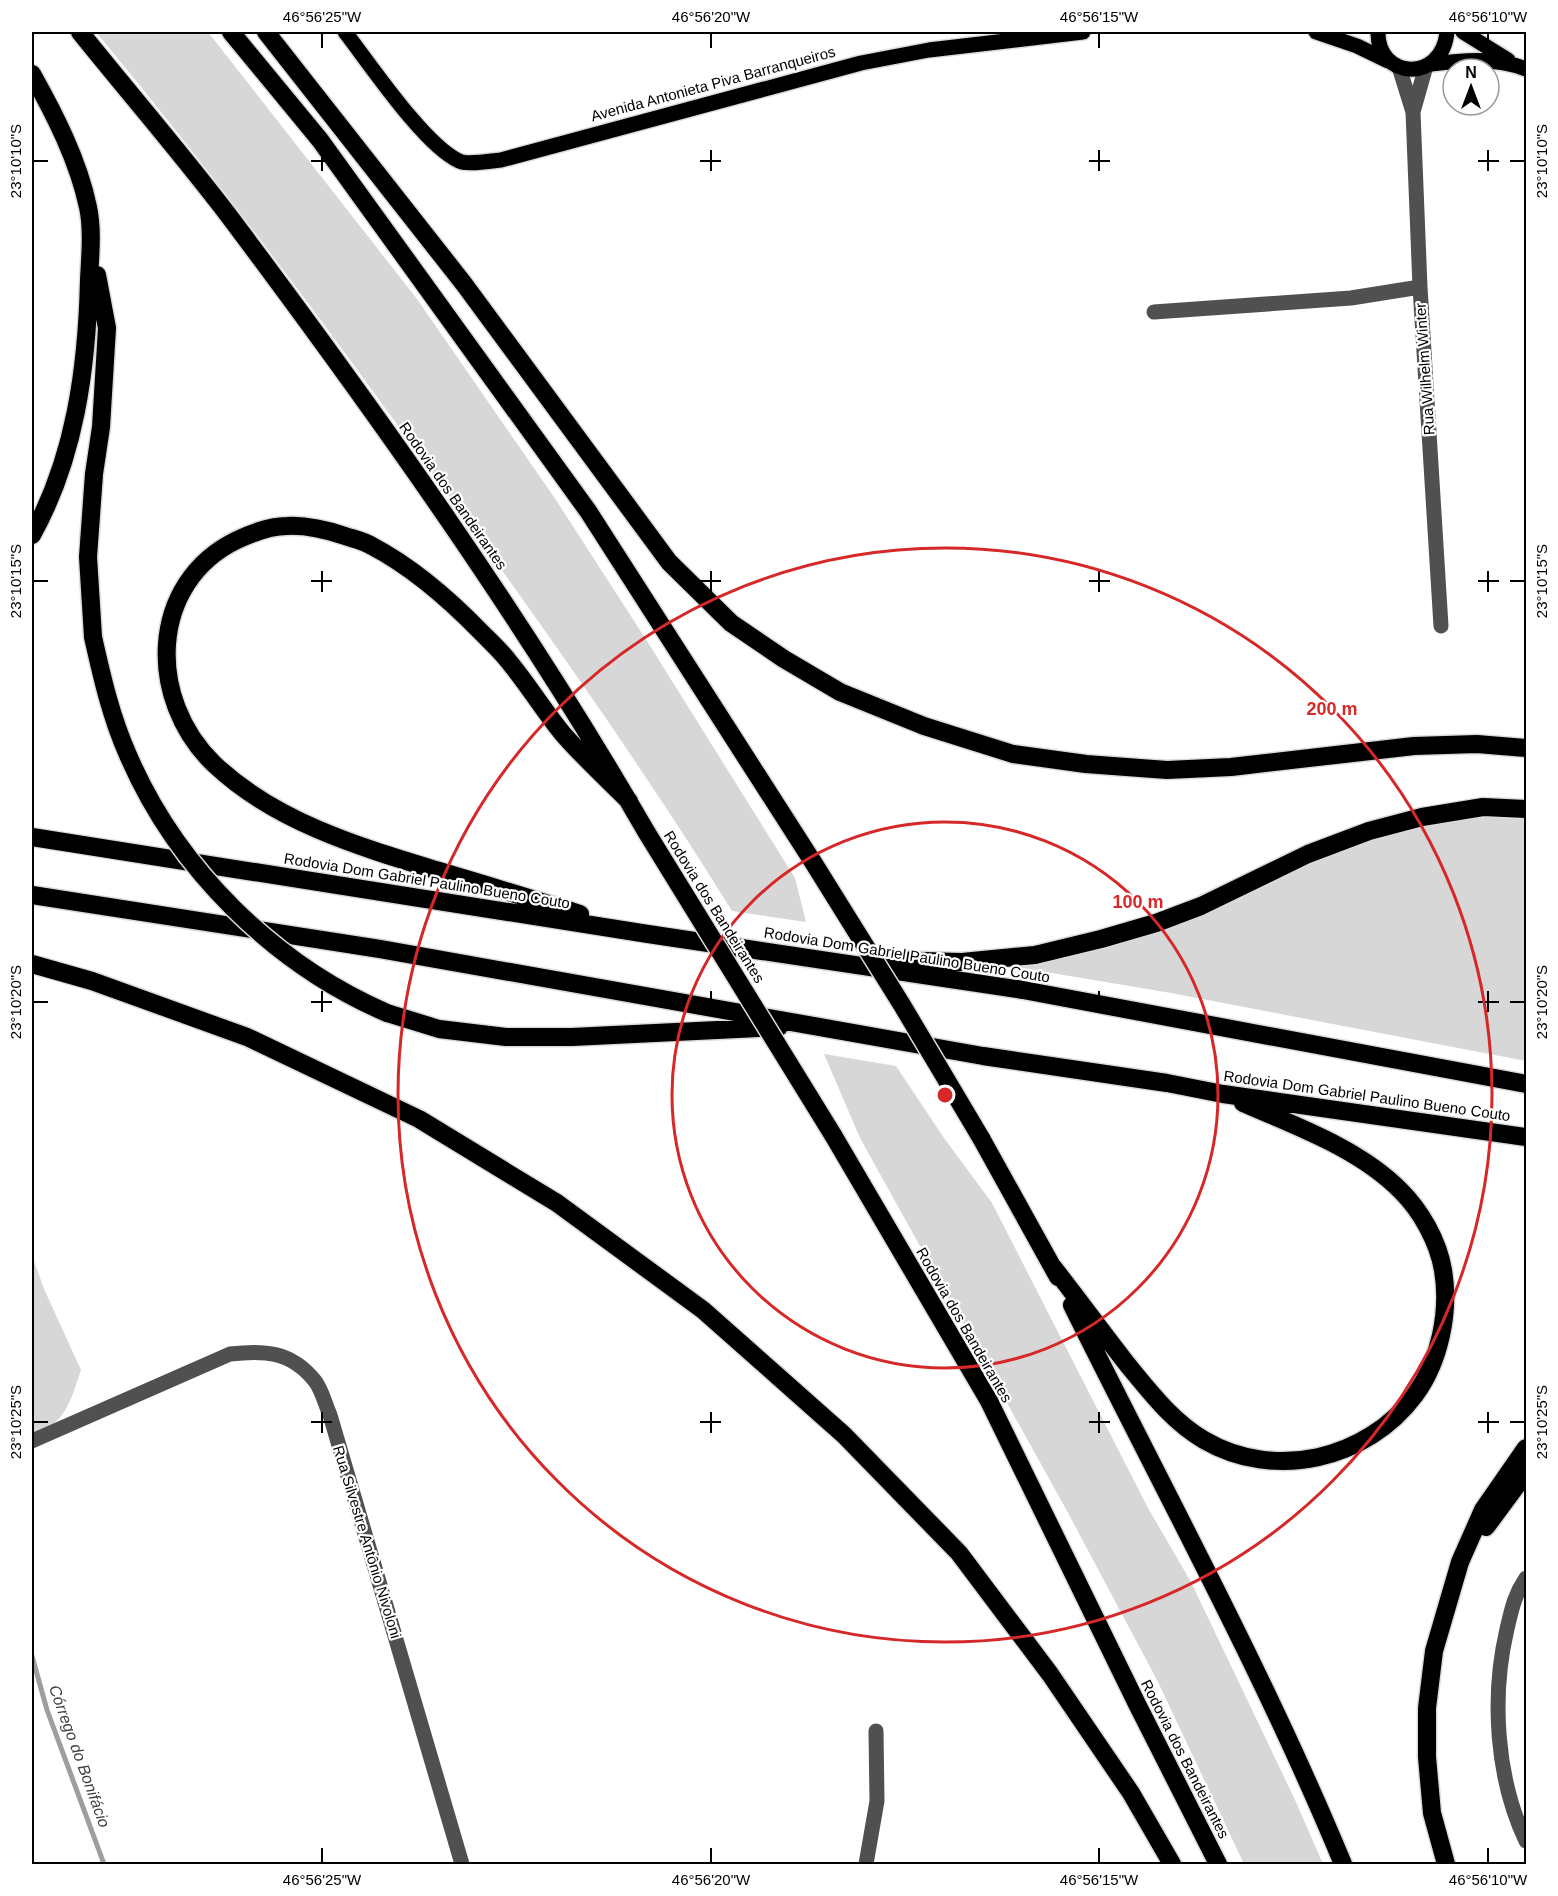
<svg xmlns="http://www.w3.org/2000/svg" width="1558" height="1896" viewBox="0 0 1558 1896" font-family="Helvetica,sans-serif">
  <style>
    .green { fill: #d7d7d7 }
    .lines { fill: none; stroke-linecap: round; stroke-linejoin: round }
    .stream { stroke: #9e9e9e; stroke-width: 5 }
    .major-casing { stroke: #dbdbdb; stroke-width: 18 }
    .highway-casing { stroke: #dbdbdb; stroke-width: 21 }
    .minor { stroke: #505050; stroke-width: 15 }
    .major { stroke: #000; stroke-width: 15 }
    .highway { stroke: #000; stroke-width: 18 }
    .highway-bridge-casing { stroke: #dbdbdb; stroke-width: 21; stroke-linecap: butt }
    .highway-bridge { stroke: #000; stroke-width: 18 }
    .ticks { fill: none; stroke: #000; stroke-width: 2 }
    .ring { fill: none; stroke: #d62828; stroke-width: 3 }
    .labels { text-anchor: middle; stroke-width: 4.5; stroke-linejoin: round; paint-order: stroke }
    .street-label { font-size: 15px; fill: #000; stroke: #fff }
    .water-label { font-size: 16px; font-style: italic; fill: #3f3f3f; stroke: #fff }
    .centre { fill: #d62828; stroke: #fff; stroke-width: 3 }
    .ring-label { font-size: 18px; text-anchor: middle; font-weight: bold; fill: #d62828; stroke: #fff; stroke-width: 4.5; stroke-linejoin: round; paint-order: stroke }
    .neatline { fill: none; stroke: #000; stroke-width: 2 }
    .ticks-label { font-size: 15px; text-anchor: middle; fill: #000 }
  </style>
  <rect width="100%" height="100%" fill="#fff"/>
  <!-- green -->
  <path class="green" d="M96,32H208L417,299L556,500L647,641L795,878L806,922L732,911C646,772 551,638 455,505C340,344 222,184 96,32Z
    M1526,813V1061L1171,993L992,963L1045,956L1339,847L1422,819Z
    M824,1054L896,1066L944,1138L992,1203L1148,1508L1191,1582L1295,1800L1323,1864H1244L1157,1680L1067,1511L860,1138Z
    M32,1255L44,1289L81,1370C71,1400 65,1425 32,1436Z"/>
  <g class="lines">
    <!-- stream -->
    <path class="stream" d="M32,1656L47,1710L104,1864"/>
    <!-- major casing -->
    <g class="major-casing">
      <path id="major" d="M345,32C370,64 424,145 459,161C467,165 491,161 501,160L861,63L929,50L1083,32
        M1316,32L1357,46L1388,61
        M1378,32C1377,79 1442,84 1447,32
        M1463,32L1508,60
        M1431,64C1464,60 1495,57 1526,69"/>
    </g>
    <!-- highway casing -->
    <g class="highway-casing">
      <path id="highway" d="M80,32C129,93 181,153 229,216C378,415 523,618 647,833
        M231,32L320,140L588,511L813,862
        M266,32L464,284L669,562L731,623L784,659L840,692L924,726L1013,754L1086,764L1167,770L1231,767L1414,746L1477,744L1526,748
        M32,74C55,115 78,160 88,207C93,231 90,257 89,280C87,368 75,458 32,535
        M93,637L88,557L94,474L101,427L107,328L97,275
        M32,837L648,934L1023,990L1526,1084
        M32,895L380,949L983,1056L1167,1083L1223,1094L1526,1137
        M580,914C533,899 486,885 439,871C360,847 275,822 214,764C147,700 148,583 237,540C252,533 270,526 287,526C306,525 327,530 345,536C354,539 364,541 372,546C414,568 449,599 482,633C492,643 502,652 510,663C529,686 544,711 563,734C583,757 607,779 629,801
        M886,960L962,962L1035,955L1101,939L1156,923L1201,906L1308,854L1369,831L1422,817L1483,807L1526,809
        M32,964L92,981L247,1037L419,1119L557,1203L703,1310L844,1435L959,1553L1050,1674L1131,1793L1172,1864
        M387,1013L439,1029L506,1037H572L779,1027
        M833,1135L989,1401L1137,1704L1218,1864
        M981,1138L1058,1277
        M1053,1267C1078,1299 1102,1332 1127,1364C1150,1392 1172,1421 1204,1440C1274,1481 1367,1460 1415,1395C1440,1361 1450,1311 1443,1270C1438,1241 1421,1211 1401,1191C1360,1149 1296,1126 1243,1103
        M1072,1305C1164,1491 1264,1673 1343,1864
        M1486,1527L1526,1473
        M1446,1864L1432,1813L1427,1757V1708L1434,1651L1460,1562L1483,1510L1526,1448"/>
    </g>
    <!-- minor -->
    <path class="minor" d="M1399,67L1413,112L1420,287L1441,626
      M1413,112L1426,66
      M1154,312L1351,298L1420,287
      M32,1441L230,1354C264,1350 291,1351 315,1381C322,1390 325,1404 330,1415L462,1864
      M1526,1578C1514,1596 1512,1608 1507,1629C1491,1697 1496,1778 1526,1841
      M866,1864L877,1801L876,1731"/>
    <!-- major -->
    <use href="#major" class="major"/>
    <!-- highway -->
    <use href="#highway" class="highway"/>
    <!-- highway-bridge casing -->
    <g class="highway-bridge-casing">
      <path id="highway-bridge" d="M93,637C102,677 111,717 128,755C177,869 274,964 387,1013
        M647,833L833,1135
        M813,862L902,1005L981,1138"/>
    </g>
    <!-- highway-bridge -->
    <use href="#highway-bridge" class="highway-bridge"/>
  </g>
  <!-- ticks -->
  <path class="ticks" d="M322,33V48M711,33V48M1099,33V48M1488,33V48M322,150V171M711,150V171M1099,150V171M1488,150V171M33,161H48M311,161H332M700,161H721M1089,161H1110M1478,161H1499M1510,161H1525M322,571V592M711,571V592M1099,571V592M1488,571V592M33,581H48M311,581H332M700,581H721M1089,581H1110M1478,581H1499M1510,581H1525M322,991V1012M711,991V1012M1099,991V1012M1488,991V1012M33,1002H48M311,1002H332M700,1002H721M1089,1002H1110M1478,1002H1499M1510,1002H1525M322,1412V1433M711,1412V1433M1099,1412V1433M1488,1412V1433M33,1422H48M311,1422H332M700,1422H721M1089,1422H1110M1478,1422H1499M1510,1422H1525M322,1848V1863M711,1848V1863M1099,1848V1863M1488,1848V1863"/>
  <!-- distance rings -->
  <g class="ring">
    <circle cx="945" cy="1095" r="273"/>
    <circle cx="945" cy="1095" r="547"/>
  </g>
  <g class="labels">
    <!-- street labels -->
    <g class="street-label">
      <text transform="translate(713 84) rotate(-15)" y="5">Avenida Antonieta Piva Barranqueiros</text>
      <text transform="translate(1425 369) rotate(-94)" y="5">Rua Wilhelm Winter</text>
      <text transform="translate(453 496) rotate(55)" y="5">Rodovia dos Bandeirantes</text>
      <text transform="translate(427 881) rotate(9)" y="5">Rodovia Dom Gabriel Paulino Bueno Couto</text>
      <text transform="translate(714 907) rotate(58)" y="5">Rodovia dos Bandeirantes</text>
      <text transform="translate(907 955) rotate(9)" y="5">Rodovia Dom Gabriel Paulino Bueno Couto</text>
      <text transform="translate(1367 1096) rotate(8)" y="5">Rodovia Dom Gabriel Paulino Bueno Couto</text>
      <text transform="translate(964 1325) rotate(60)" y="5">Rodovia dos Bandeirantes</text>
      <text transform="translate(367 1542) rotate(73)" y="5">Rua Silvestre Antônio Nivoloni</text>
      <text transform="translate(1185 1759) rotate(63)" y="5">Rodovia dos Bandeirantes</text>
    </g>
    <!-- water labels -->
    <g class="water-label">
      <text transform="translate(80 1756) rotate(70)" y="6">Córrego do Bonifácio</text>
    </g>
  </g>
  <circle cx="945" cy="1095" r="9" class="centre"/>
  <g class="ring-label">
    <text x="1332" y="715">200 m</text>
    <text x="1138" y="908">100 m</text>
  </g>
  <!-- border -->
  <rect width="1558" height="1896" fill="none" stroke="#ffffff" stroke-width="66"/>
  <!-- north arrow -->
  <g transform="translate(1471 87)"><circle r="28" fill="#ffffff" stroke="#999999" stroke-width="1.5"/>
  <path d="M0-4.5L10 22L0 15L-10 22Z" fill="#000000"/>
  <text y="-9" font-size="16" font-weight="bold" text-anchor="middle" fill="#000000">N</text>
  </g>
  <rect x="33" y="33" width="1492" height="1830" class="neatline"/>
  <g class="ticks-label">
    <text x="322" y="22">46°56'25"W</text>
    <text x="711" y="22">46°56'20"W</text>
    <text x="1099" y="22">46°56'15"W</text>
    <text x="1488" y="22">46°56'10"W</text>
    <text transform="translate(16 161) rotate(-90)" y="5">23°10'10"S</text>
    <text transform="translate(1542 161) rotate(-90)" y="5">23°10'10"S</text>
    <text transform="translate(16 581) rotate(-90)" y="5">23°10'15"S</text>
    <text transform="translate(1542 581) rotate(-90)" y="5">23°10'15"S</text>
    <text transform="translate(16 1002) rotate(-90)" y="5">23°10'20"S</text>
    <text transform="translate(1542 1002) rotate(-90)" y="5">23°10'20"S</text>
    <text transform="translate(16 1422) rotate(-90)" y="5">23°10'25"S</text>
    <text transform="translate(1542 1422) rotate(-90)" y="5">23°10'25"S</text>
    <text x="322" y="1885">46°56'25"W</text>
    <text x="711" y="1885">46°56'20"W</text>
    <text x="1099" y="1885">46°56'15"W</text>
    <text x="1488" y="1885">46°56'10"W</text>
  </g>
</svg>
